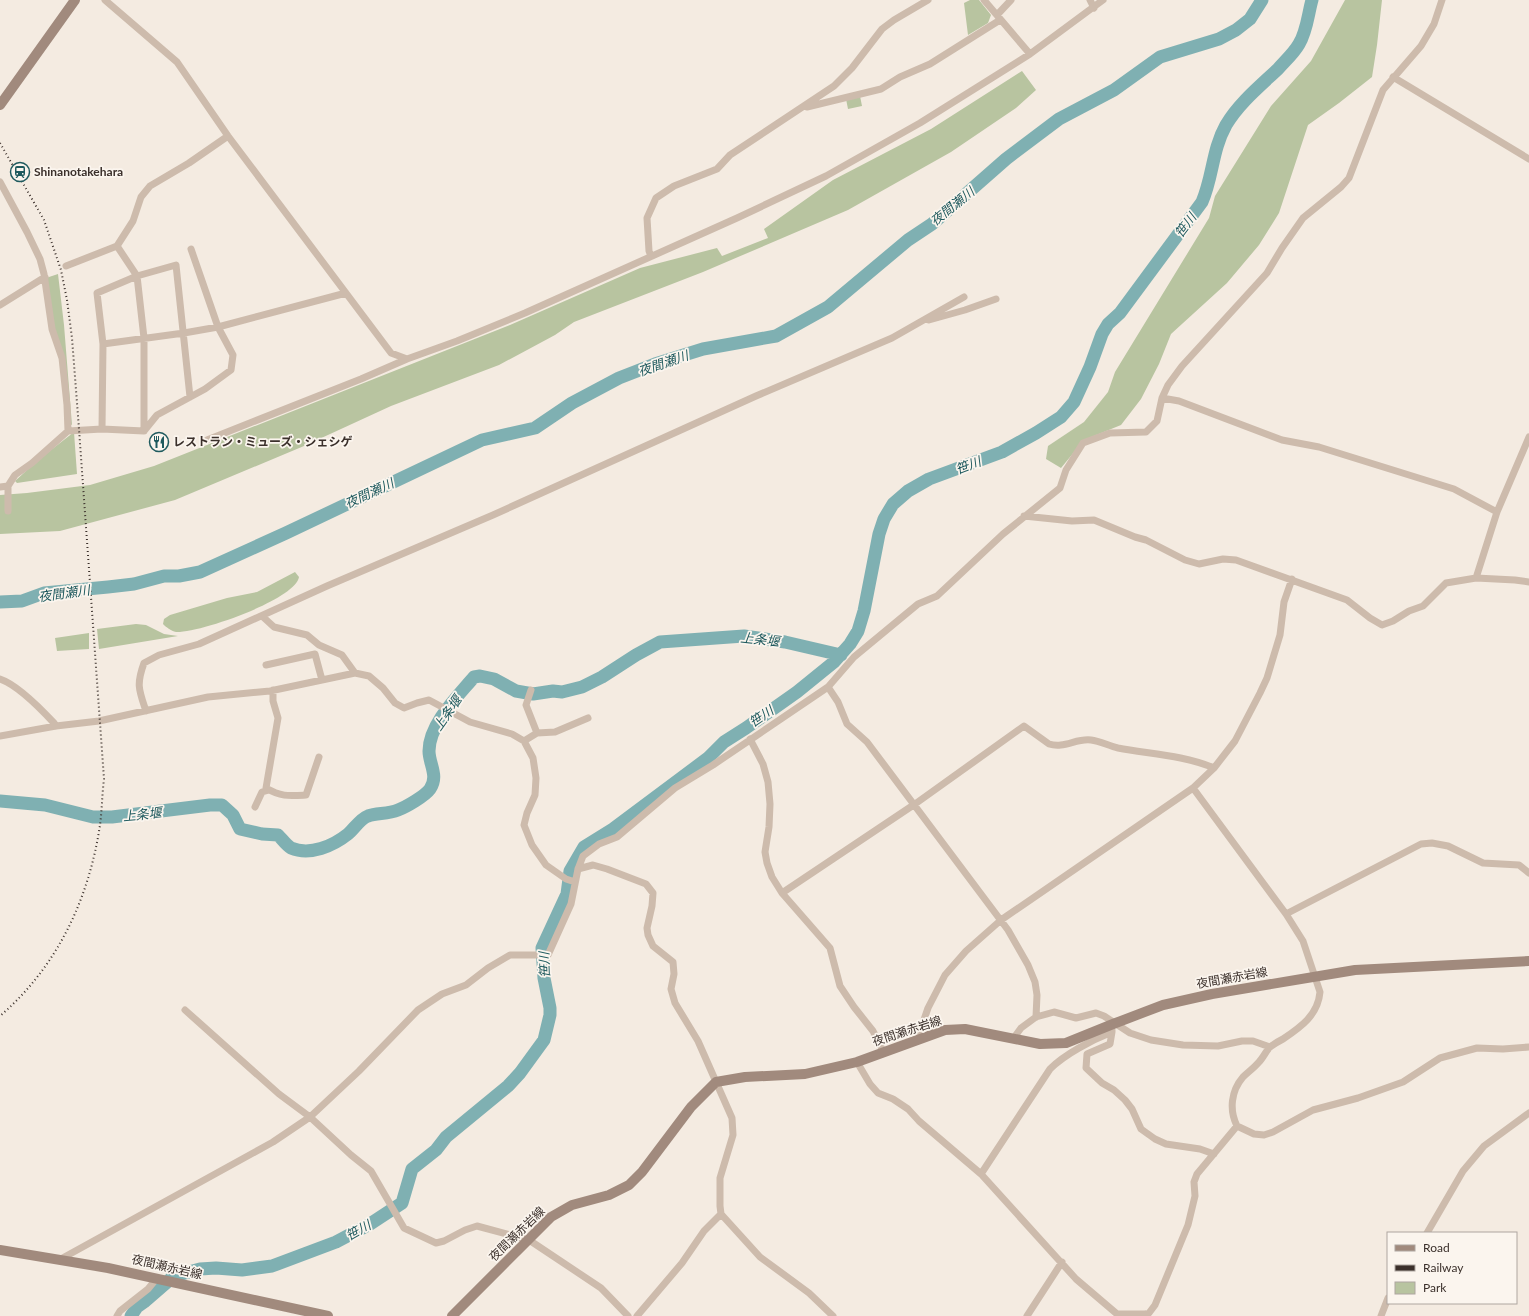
<svg xmlns="http://www.w3.org/2000/svg" width="1529" height="1316" viewBox="0 0 1529 1316" font-family="Lato,'Noto Sans JP',sans-serif">
  <style>
    .green { fill: #b8c4a0 }
    .lines { fill: none; stroke-linecap: round; stroke-linejoin: round }
    .river { stroke: #7fb0b2; stroke-width: 13 }
    .minor { stroke: #cdbbac; stroke-width: 7 }
    .secondary { stroke: #a18a7d; stroke-width: 10 }
    .rail { stroke: #3b302b; stroke-width: 2; stroke-dasharray: 1 3; stroke-linecap: butt }
    .labels { text-anchor: middle; stroke-width: 3.5; stroke-linejoin: round; paint-order: stroke }
    .poi-label { font-size: 12px; font-weight: bold; fill: #3b302b; stroke: #fbf5ee; text-anchor: start }
    .street-label { font-size: 12px; fill: #3b302b; stroke: #fbf5ee }
    .water-label { font-size: 13px; font-style: italic; fill: #1f5a5e; stroke: #fbf5ee }
  </style>
  <rect width="100%" height="100%" fill="#f4ebe1"/>
  <!-- green -->
  <path class="green" d="M970,0H979L991,15L988,23L968,35L964,3Z
    M1345,0H1382L1377,45L1372,77L1339,103L1308,125L1279,213L1259,245L1227,283L1171,334L1159,364L1141,399L1121,425L1084,440L1061,468L1046,459L1048,446L1084,422L1108,392L1115,372L1209,218L1215,196L1271,106L1311,61Z
    M1022,71L1036,90L1016,108L951,152L848,210L703,272L574,322L555,335L499,365L391,406L304,446L175,500L60,531L0,534V495L27,493L90,485L154,466L510,325L640,268L717,248L722,256L768,238L764,229L833,180L931,129Z
    M860,96L862,106L848,109L846,99Z
    M58,274L64,325L72,425L70,424L46,278Z
    M74,432L77,474L17,483L15,481L37,461Z
    M295,572L299,577C295,600 199,633 176,632C171,631 166,627 163,624L164,619L170,615L227,598L257,592Z
    M136,624L146,625L164,634L178,636L99,649L97,629Z
    M89,633V649L57,651L55,638Z"/>
  <g class="lines">
    <!-- river -->
    <path class="river" d="M0,602L22,601L44,593L108,587L134,584L164,576H179L200,572L286,533L482,440L535,428L572,403L619,378L655,364L703,349L776,336L828,307L908,240L932,224L1006,159L1059,119L1114,90L1160,57L1219,39L1236,30L1250,19L1262,0
      M0,801L45,805L93,817H112L210,805H222L233,815L240,829L262,834L278,835C282,839 286,845 291,848C310,856 333,846 348,834C354,829 360,819 368,816C377,813 388,814 398,810C406,807 425,796 430,789C439,776 429,764 429,751C429,724 458,696 474,677L480,676L494,679L516,691L533,694L553,691L562,692L582,687L602,677L636,655L660,642L744,636L785,642L841,655
      M131,1316L137,1307L144,1302L174,1276L200,1269L216,1268L242,1270L272,1266L336,1242L370,1224L402,1203L412,1169L436,1150L446,1137L508,1086L520,1073L544,1040L550,1015V1008L544,978L542,948L567,894L570,871L584,847L613,829L708,758L724,742L746,728L797,692L834,662L850,644L858,631L864,611L879,534L884,519L893,504L908,491L929,479L1002,452L1036,433L1061,417L1074,402L1090,367L1102,334L1108,324L1120,313L1202,202C1213,177 1212,150 1226,125C1239,103 1260,86 1278,69C1285,61 1294,53 1299,44C1307,31 1308,14 1312,0"/>
    <!-- minor -->
    <path class="minor" d="M105,0L177,62L228,136L391,353L407,359L457,341L525,313L737,218L826,176L920,123L1030,54L1103,0
      M984,0L1030,54
      M1090,0L1094,8
      M997,15L1011,0
      M1393,77L1529,159
      M807,107L881,89L900,77L930,64L1000,20
      M0,182L27,232L40,259L44,274L52,329L62,358L67,405L68,431
      M117,246L137,276L144,338V431
      M651,256L649,251L647,218L656,198L674,186L717,169L730,155L834,86L852,68L882,29L894,20L928,0
      M66,266L117,246L133,221L141,197L150,186L189,163L228,136
      M0,305L45,277
      M929,320L965,310L996,299
      M103,344L184,333L218,327L346,293
      M1162,398L1179,401L1282,440L1319,447L1454,489L1497,512
      M102,429L103,344L97,293L137,276L176,265L190,397
      M207,440L361,379L407,359
      M0,487L8,486
      M8,511V486L15,475L32,463L68,431L102,429L144,431L157,415L205,389L231,370L233,355L218,327L191,249
      M1024,516L1072,521L1094,520L1135,537L1146,540L1185,560L1199,564L1223,559L1236,560L1347,600L1370,618L1382,625L1393,621L1409,611L1423,606L1446,583L1476,578L1515,580L1529,582
      M1476,578L1497,512L1529,437
      M262,616L274,627L307,635L319,645L342,655L355,673
      M266,665L315,654L322,680
      M0,679C18,685 41,709 54,723L56,726
      M828,687L838,702L847,724L867,742L1008,930L1028,965L1035,982L1037,995L1036,1017
      M273,690V701L278,718L266,788C281,797 289,796 306,795L319,757
      M146,711C139,690 136,685 144,663L159,655L199,644L327,586L493,515L756,396L892,338L964,297
      M537,733L555,732L588,718
      M0,736L56,726L99,721L208,697L270,691L355,673L369,676L383,688L395,703L404,708L417,703L429,700L470,722L512,734L524,741L533,758L536,778L535,795L527,813L524,825L532,845L546,865L566,879L575,882
      M750,739L763,764L768,782L770,804L769,827L765,852L767,863L772,877L782,893L830,948L840,986L854,1007L873,1031L883,1051
      M524,741L537,733L526,705L531,690
      M1193,788L1286,914L1303,941L1320,992C1318,1015 1301,1027 1283,1039C1279,1041 1274,1044 1270,1047C1266,1051 1263,1058 1259,1062C1254,1068 1248,1072 1243,1077C1231,1091 1229,1110 1237,1126L1254,1134L1264,1135L1273,1132L1313,1110L1358,1098L1403,1082L1440,1058L1477,1048L1503,1049L1529,1047
      M255,807L262,792L269,790
      M578,869L593,865L607,869L646,884L653,893L652,906L647,928L648,935L653,946L673,962L674,974L671,989L675,1003L698,1041L732,1118L733,1135L720,1178V1206L721,1214L760,1257L809,1293L833,1316
      M782,893L915,804L1024,726L1049,744C1064,749 1076,738 1091,740C1100,741 1109,746 1118,748C1150,754 1183,755 1214,768
      M1286,914L1421,844L1432,843L1448,846L1483,863L1519,865L1529,873
      M185,1010L279,1094L310,1117L351,1155L371,1171L404,1228L436,1243L444,1241L465,1230L477,1226L529,1240L601,1288L628,1316
      M1112,1032L1110,1044L1087,1054L1086,1068L1102,1083L1114,1090L1125,1100L1132,1109L1141,1129L1155,1139L1166,1144L1200,1149L1214,1154
      M1013,1039L1021,1028L1036,1017L1054,1012L1076,1018L1096,1013L1104,1016L1130,1033L1151,1040L1183,1045L1218,1046L1242,1041H1253L1270,1047
      M917,1040L928,1008L945,975L966,951L1001,920L1193,788L1214,768L1235,741L1260,693L1267,678L1280,635L1284,602L1292,579
      M857,1062L870,1084L878,1093L893,1099L908,1109L919,1121L981,1174L1076,1279L1117,1314H1145
      M981,1174L1050,1069C1065,1054 1092,1040 1112,1032V1030
      M1427,1233L1463,1171L1484,1146L1529,1113
      M59,1260L273,1142L310,1117L359,1071L418,1010L442,994L466,985L488,968L510,955H548L571,904L578,869L583,856L599,844L617,837L675,788L713,765L828,687L854,657L918,604L937,596L1003,534L1060,488L1066,470L1083,443L1110,433L1146,432L1157,421L1162,398L1168,385L1182,366L1267,273L1282,248L1303,218L1341,187L1349,178L1383,90L1421,46L1434,24L1442,0
      M1142,1315L1149,1313L1155,1305L1188,1225L1195,1196L1194,1182L1197,1174L1237,1126
      M117,1316L120,1311L148,1289L157,1278
      M637,1316L682,1263L704,1231L721,1214
      M1027,1316L1062,1262
      M1381,1316L1388,1298"/>
    <!-- secondary -->
    <path class="secondary" d="M0,105L75,0
      M0,1250L108,1268L328,1316
      M452,1316L551,1217L572,1205L609,1195L629,1185L642,1172L691,1107L716,1082L745,1077L805,1074L857,1062L945,1030L965,1029L1040,1044L1066,1043L1113,1024L1163,1005L1212,994L1355,970L1529,961"/>
    <!-- rail -->
    <path class="rail" d="M0,143L44,220L61,270L67,300L72,338L79,429L104,779C102,795 102,810 100,825C89,899 57,967 0,1016"/>
  </g>
  <!-- icons -->
  <defs>
    <g id="station-ring" transform="scale(1)"><circle r="9.5" fill="#fbf5ee" stroke="#1f5a5e" stroke-width="1.5"/><path d="M-3-6H3Q5-6 5-4V2Q5 4 3 4L4.5 6H3L1.5 4h-3L-3 6H-4.5L-3 4Q-5 4-5 2V-4Q-5-6-3-6ZM-3.5-4v3h7v-3ZM-3.5 1v1.5H-2V1ZM2 1v1.5H3.5V1Z" fill="#1f5a5e"/></g>
    <g id="restaurant-ring" transform="scale(1)"><circle r="9.5" fill="#fbf5ee" stroke="#1f5a5e" stroke-width="1.5"/><path d="M-5-6h1v4h1v-4h1v4h1v-4h1v5L-1.5 .5V6h-2V.5L-5-1ZM5-6V6H3V1.5H1.5Q1.5-4 5-6Z" fill="#1f5a5e"/></g>
  </defs>
  <g fill-rule="evenodd">
    <use href="#station-ring" x="20" y="172"/>
    <use href="#restaurant-ring" x="159" y="442"/>
  </g>
  <g class="labels">
    <!-- poi labels -->
    <g class="poi-label">
      <text x="34" y="176">Shinanotakehara</text>
      <text x="173" y="446">レストラン・ミューズ・シェシゲ</text>
    </g>
    <!-- street labels -->
    <g class="street-label">
      <text transform="translate(1232 978) rotate(-10)" y="4">夜間瀬赤岩線</text>
      <text transform="translate(907 1031) rotate(-18)" y="4">夜間瀬赤岩線</text>
      <text transform="translate(517 1234) rotate(-44)" y="4">夜間瀬赤岩線</text>
      <text transform="translate(167 1267) rotate(13)" y="4">夜間瀬赤岩線</text>
    </g>
    <!-- water labels -->
    <g class="water-label">
      <text transform="translate(952 206) rotate(-39)" y="5">夜間瀬川</text>
      <text transform="translate(1185 225) rotate(-53)" y="5">笹川</text>
      <text transform="translate(663 363) rotate(-19)" y="5">夜間瀬川</text>
      <text transform="translate(968 465) rotate(-21)" y="5">笹川</text>
      <text transform="translate(369 493) rotate(-25)" y="5">夜間瀬川</text>
      <text transform="translate(64 593) rotate(-8)" y="5">夜間瀬川</text>
      <text transform="translate(760 639) rotate(6)" y="5">上条堰</text>
      <text transform="translate(447 713) rotate(-55)" y="5">上条堰</text>
      <text transform="translate(761 716) rotate(-34)" y="5">笹川</text>
      <text transform="translate(142 814) rotate(-6)" y="5">上条堰</text>
      <text transform="translate(544 965) rotate(-92)" y="5">笹川</text>
      <text transform="translate(358 1230) rotate(-29)" y="5">笹川</text>
    </g>
  </g>
  <!-- legend -->
  <rect x="1387" y="1232" width="130" height="72" fill="#fbf5ee" stroke="#aea6a0"/>
  <rect x="1395" y="1245" width="20" height="6" fill="#a18a7d" stroke="#aea6a0"/>
  <text x="1423" y="1252" font-size="12" fill="#3b302b">Road</text>
  <rect x="1395" y="1265" width="20" height="6" fill="#3b302b" stroke="#aea6a0"/>
  <text x="1423" y="1272" font-size="12" fill="#3b302b">Railway</text>
  <rect x="1395" y="1282" width="20" height="12" fill="#b8c4a0" stroke="#aea6a0"/>
  <text x="1423" y="1292" font-size="12" fill="#3b302b">Park</text>
</svg>
